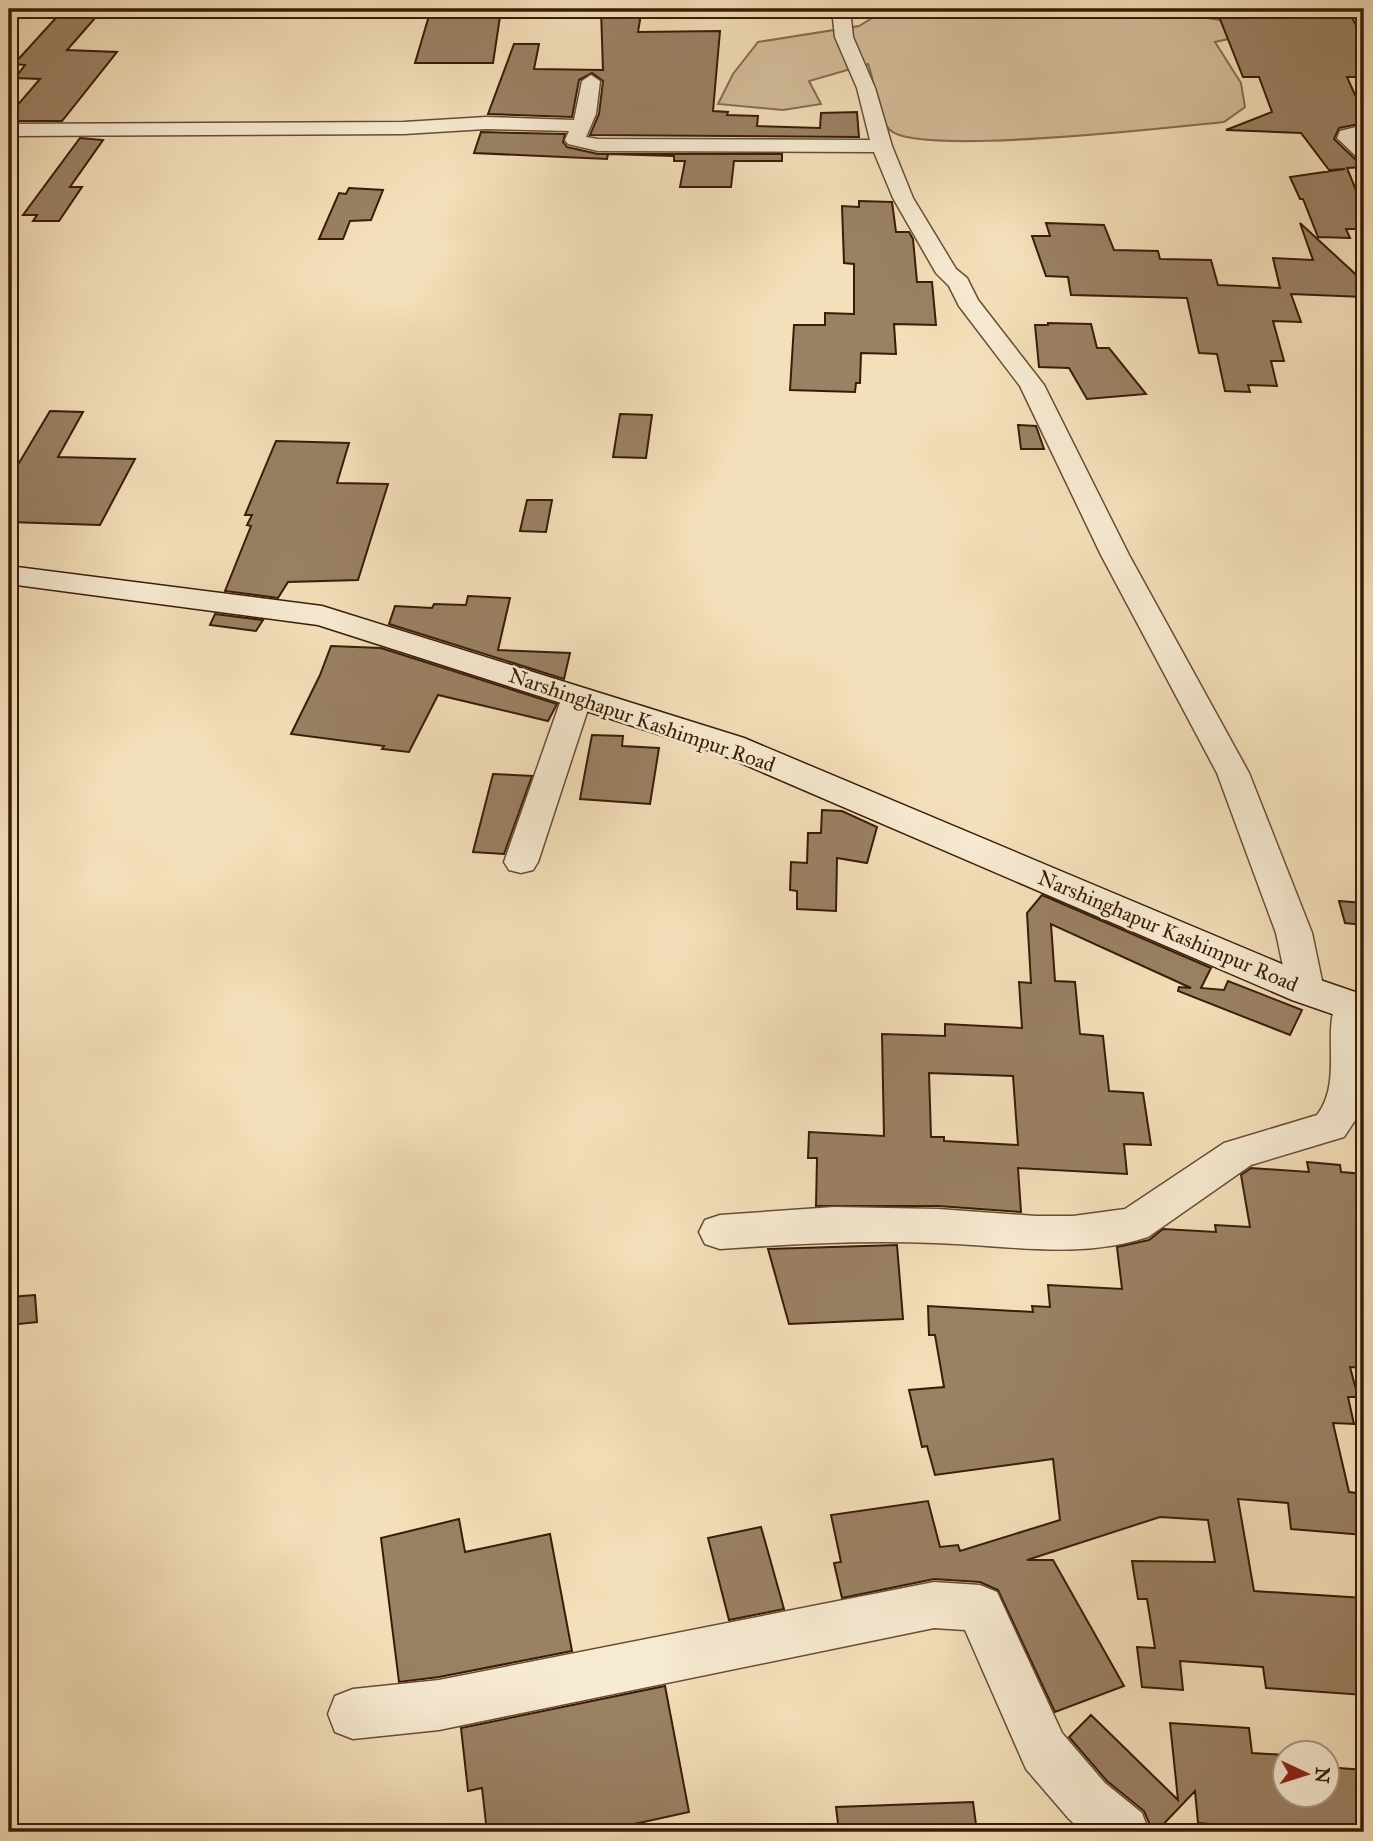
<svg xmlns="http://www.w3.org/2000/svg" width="1373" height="1841" viewBox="0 0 1373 1841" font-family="'IM FELL Great Primer',serif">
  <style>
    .green { fill: #d4be9b; stroke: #876c51; stroke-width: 2 }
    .building { fill: #9a8164; stroke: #3a1b07; stroke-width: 2; fill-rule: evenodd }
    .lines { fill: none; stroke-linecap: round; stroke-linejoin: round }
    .street-casing { stroke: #684c34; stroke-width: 3 }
    .secondary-casing { stroke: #3a1b07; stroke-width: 3 }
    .street { fill: #f7ead2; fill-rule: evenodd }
    .secondary { fill: #f7ead2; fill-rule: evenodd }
    .labels { text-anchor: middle; stroke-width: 5; stroke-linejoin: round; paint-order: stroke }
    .street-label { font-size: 21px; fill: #3a1b07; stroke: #f7ead2 }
  </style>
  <rect width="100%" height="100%" fill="#f3dfb9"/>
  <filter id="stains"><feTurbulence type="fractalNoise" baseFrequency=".00286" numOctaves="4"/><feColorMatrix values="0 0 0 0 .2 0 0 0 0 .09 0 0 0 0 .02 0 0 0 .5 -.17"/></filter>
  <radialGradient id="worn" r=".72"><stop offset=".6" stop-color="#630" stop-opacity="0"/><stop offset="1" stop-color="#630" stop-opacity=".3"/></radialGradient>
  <!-- green -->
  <path class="green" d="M904,9H1183L1202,17L1237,23L1242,36L1215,42L1241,83L1245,107L1224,122C1174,127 916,157 890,130C877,117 875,81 868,64L809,81L821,104L783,110L718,104L733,74L758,42L859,26L877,15Z"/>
  <!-- building -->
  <path class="building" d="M64,9H103L67,50L117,52L62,121H9V115L40,79L15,78L25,65L14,64Z
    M431,9L501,10L493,63H415Z
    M1216,9H1348L1364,42V77H1347L1364,115V123L1339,128L1334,139L1355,159L1364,161V167L1347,168L1364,210V229H1346L1350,238L1318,237L1303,199H1300L1290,177L1345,169L1329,170L1301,133L1226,130L1272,112L1259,77H1243Z
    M601,10H636V14H641L638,32L720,31L713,111L728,112L727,115L758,116L757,126L820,128L821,113L857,112L859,137L590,135L599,114L603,81L592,73L579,80L572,117L488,114L514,44H539L534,69L603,70Z
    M481,132L565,134L563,142L567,147L598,154H782V161H734L731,187H680L685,161H674V156L608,154L607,159L474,153Z
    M80,138L103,140L70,187H82L59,221H33L37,215H23Z
    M349,188L383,190L371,220L350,221L343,239H319L339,193L346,194Z
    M859,201L892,202L896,232H909L913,239L917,282H932L936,325L894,324L896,354L861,353L860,383H856L855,392L790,390L794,325H825V313L854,314V264L844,263L842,206L859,207Z
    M1046,223L1104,225L1114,250L1158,251L1160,259L1211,260L1218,285L1280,288L1273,258L1313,260L1300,223L1364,282V297L1291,294L1301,322L1273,321L1284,361H1271L1277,386L1248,385L1250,392L1225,391L1217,354L1199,353L1187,298L1071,295L1068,277L1046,276L1032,236H1050Z
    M1048,323L1091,324L1097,348H1109L1146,394L1087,399L1069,368L1039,367L1035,325H1048Z
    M50,411L83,412L58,457L135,459L100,525L9,522V463H19Z
    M620,414L652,415L646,458L613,457Z
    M1018,425L1036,426L1044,449H1021Z
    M276,441L349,443L337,483L388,484L358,580L288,582L278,598L225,591L251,526L247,525L252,515H245Z
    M527,500H552L546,532L520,531Z
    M468,596L510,598L498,650L570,653L564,679L389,624L395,606L432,608L434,604L466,605Z
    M215,614L263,620L256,631L210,625Z
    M331,646L381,648L557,704L548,721L438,695L409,752L382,749L384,746L291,734L320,675Z
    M592,735L623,736L622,746L659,748L650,804L580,799Z
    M493,774L532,776L504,854L473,852Z
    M822,810L842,811L877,827L867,863L837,858L836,911L797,909V891L790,890L791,862L807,863L808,833H821Z
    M1042,895L1211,968L1201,988L1224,990L1228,981L1302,1010L1290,1035L1178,991L1179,987L1191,988L1051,924L1055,981L1075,982L1080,1034L1103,1036L1109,1091L1143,1093L1151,1145L1124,1144L1127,1174L1018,1168L1021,1212L938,1206H816L817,1158H808L809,1132L884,1136L882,1034L945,1036V1024L1022,1028L1019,982L1031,983L1027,913ZM929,1073L1013,1076L1018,1145L944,1141V1137H931Z
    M1339,901L1364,903V925L1345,923Z
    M1307,1162L1340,1165L1341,1172L1364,1174V1368L1350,1367L1358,1397H1348L1354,1424L1333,1423L1349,1492L1364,1494V1535L1291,1529L1288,1503L1238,1499L1254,1591L1364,1598V1695L1266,1688L1263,1667L1180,1661L1183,1690L1142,1687L1137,1647L1155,1648L1147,1599H1138L1132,1561L1215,1562L1208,1520L1160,1517L1027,1560H1053L1124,1686L1055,1712L998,1590L980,1582L934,1579L842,1598L834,1563L841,1562L831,1515L928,1501L940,1547L958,1545L960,1551L1060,1520L1053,1459L935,1475L927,1446L922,1447L909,1390L944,1387L935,1335H929L928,1306L1033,1312L1032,1306L1050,1307L1048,1285L1122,1289L1117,1247L1149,1240L1163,1229L1216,1232L1215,1225L1250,1227L1241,1175L1251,1168L1309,1172Z
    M897,1245L903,1319L789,1324L768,1249Z
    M35,1295L37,1322L9,1325V1297Z
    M459,1519L465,1552L550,1534L572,1651L439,1677L399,1682L381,1538Z
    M761,1527L784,1609L729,1620L708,1538Z
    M665,1686L689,1812L598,1832H487L482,1788L468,1791L461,1728Z
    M1091,1715L1178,1800L1170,1723L1249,1728L1252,1753L1285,1755V1796H1327V1767L1364,1770V1832H1278V1830L1198,1823L1195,1791L1156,1832H1153L1144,1811L1107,1781L1069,1737Z
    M973,1802L977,1832H839L836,1807Z"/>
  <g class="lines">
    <!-- street casing -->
    <g class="street-casing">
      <path id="street" d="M832,9H850L853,37L875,88L892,146L913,198L956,269L967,278L978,300L1044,385L1129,555L1249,773L1312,933L1324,990L1319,999L1306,1003L1293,999L1288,990L1276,933L1217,773L1101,555L1020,386L959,306L949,286L936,273L893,198L874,152L598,151L568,144L565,140L569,131L486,129L404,134L9,136V124L404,122L486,117L574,120L582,81L591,75L600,81L596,114L586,137L598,139L870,140L857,88L835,37Z
        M1364,125V137L1359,138L1364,143V159L1357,157L1337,138L1340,131Z
        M577,688L588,690L592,697L538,862L533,870L521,873L509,870L504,862L562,697L566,690Z
        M1352,993L1364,996V1107L1344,1137L1251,1165L1148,1237C1079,1260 1006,1245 935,1243C863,1240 792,1244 720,1249L705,1244L699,1232L705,1220L720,1215L834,1207L938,1209L1036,1216H1073L1125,1209L1224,1143L1317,1115C1344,1080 1320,1029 1339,997Z
        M934,1582L980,1585L997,1592L1062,1733L1105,1783L1142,1813L1149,1832H1083L1069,1819L1026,1769L965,1630L934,1628L439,1730L353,1739L335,1732L328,1714L335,1696L353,1689L439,1680Z"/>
    </g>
    <!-- secondary casing -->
    <g class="secondary-casing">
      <path id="secondary" d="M9,566L322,606L744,738L1320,980L1364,995V1025L1292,1000L720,754L318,625L9,584Z"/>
    </g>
    <!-- street -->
    <use href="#street" class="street"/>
    <!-- secondary -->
    <use href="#secondary" class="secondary"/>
  </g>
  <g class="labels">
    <!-- street labels -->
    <g class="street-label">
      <text transform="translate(642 720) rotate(19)" y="7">Narshinghapur Kashimpur Road</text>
      <text transform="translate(1168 931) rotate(23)" y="7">Narshinghapur Kashimpur Road</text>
    </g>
  </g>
  <!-- margin -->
  <rect width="1373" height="1841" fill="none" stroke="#f3dfb9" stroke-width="35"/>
  <rect x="10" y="10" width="1352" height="1820" fill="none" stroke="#3a1b07" stroke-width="3.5"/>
  <rect x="18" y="18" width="1338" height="1806" fill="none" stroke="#3a1b07" stroke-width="2"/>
  <!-- north arrow -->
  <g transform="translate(1306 1774) rotate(94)"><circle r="33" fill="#f7ead2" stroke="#ab9781" stroke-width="2"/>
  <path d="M0-5L12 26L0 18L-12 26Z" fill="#8f2418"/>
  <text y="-10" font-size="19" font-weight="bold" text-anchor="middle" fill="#3a1b07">N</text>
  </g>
  <rect width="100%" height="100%" filter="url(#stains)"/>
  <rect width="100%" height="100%" fill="url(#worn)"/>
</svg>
